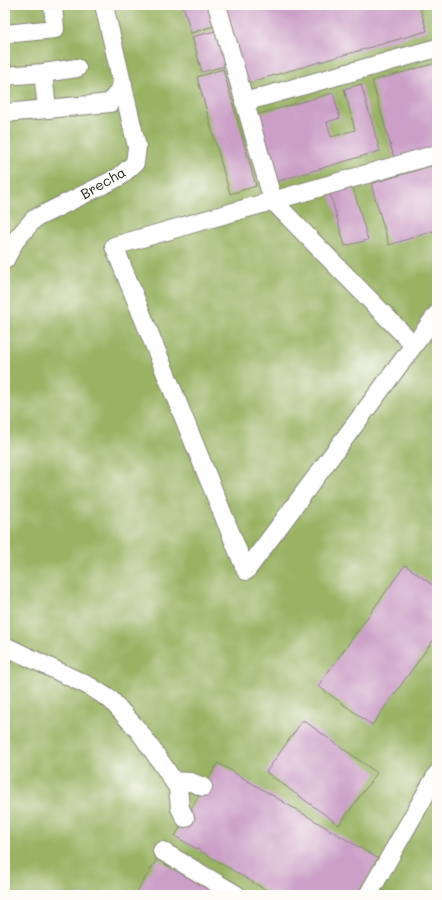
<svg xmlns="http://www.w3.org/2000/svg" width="442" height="900" viewBox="0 0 442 900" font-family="Mali,sans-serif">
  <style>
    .forest { fill: #99b264; stroke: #5a6740 }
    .building { fill: #cb9fc7 }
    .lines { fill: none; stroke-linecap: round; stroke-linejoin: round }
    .minor-casing { stroke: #868477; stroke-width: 20 }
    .minor { stroke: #fff; stroke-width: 18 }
    .labels { text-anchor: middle; stroke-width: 3.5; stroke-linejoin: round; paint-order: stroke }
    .street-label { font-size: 14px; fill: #1c1c1c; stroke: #fdfcf7 }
  </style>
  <rect width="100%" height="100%" fill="#fdfcf7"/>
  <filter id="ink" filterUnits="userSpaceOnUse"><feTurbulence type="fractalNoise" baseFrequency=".025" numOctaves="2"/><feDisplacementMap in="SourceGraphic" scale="8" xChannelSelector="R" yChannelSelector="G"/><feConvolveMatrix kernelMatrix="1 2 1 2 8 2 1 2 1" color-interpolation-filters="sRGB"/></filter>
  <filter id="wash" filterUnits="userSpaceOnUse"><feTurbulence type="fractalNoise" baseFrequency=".012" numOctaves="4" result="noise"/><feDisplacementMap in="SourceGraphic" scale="16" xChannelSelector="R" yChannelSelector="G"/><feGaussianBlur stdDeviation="0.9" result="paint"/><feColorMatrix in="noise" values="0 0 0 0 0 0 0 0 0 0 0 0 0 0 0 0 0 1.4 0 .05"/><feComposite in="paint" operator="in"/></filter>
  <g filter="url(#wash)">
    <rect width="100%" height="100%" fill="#efebd2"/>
    <!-- forest -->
    <path class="forest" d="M5,5H437V895H5Z"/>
    <g id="blocks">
      <!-- building -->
      <path class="building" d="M183,5H208L214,26L191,33Z
        M222,5H419L427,31L244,84Z
        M215,31L225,66L202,72L192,37Z
        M436,63L437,67V148L395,161L372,81Z
        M223,69L256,186L230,194L197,77Z
        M361,84L380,151L275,182L256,115L333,93L340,118L327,122L331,137L355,130L344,89Z
        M437,164V230L389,245L371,184Z
        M353,187L368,240L345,246L330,194Z
        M405,565L437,588V635L372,725L318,686Z
        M303,720L377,773L339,825L266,772Z
        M218,763L379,859L357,895H274L175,836Z
        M157,859L218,895H135Z"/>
    </g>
  </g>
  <g filter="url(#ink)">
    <use href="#blocks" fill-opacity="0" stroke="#868477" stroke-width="1"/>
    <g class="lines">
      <!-- minor casing -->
      <g class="minor-casing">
        <path id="minor" d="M217,5L273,201L414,345
          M5,34L55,29L53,5
          M43,73L77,68
          M5,76L43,73L47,109L110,103L123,84
          M244,102L437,48
          M5,113L47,109
          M437,154L114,246L246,571L437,314
          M5,260L15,241L34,219L119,177L135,163L137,147L104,5
          M5,646L91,687L111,700L139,731L165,768L178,788L180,808L185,818
          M173,781L191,782L203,787
          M162,851L237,895
          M368,895L437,774"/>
      </g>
      <!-- minor -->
      <use href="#minor" class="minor"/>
    </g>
  </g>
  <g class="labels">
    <!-- street labels -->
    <g class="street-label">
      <text transform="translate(103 183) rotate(-30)" y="5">Brecha</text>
    </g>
  </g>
  <!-- margin -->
  <rect width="442" height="900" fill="none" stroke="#fdfcf7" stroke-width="20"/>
</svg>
